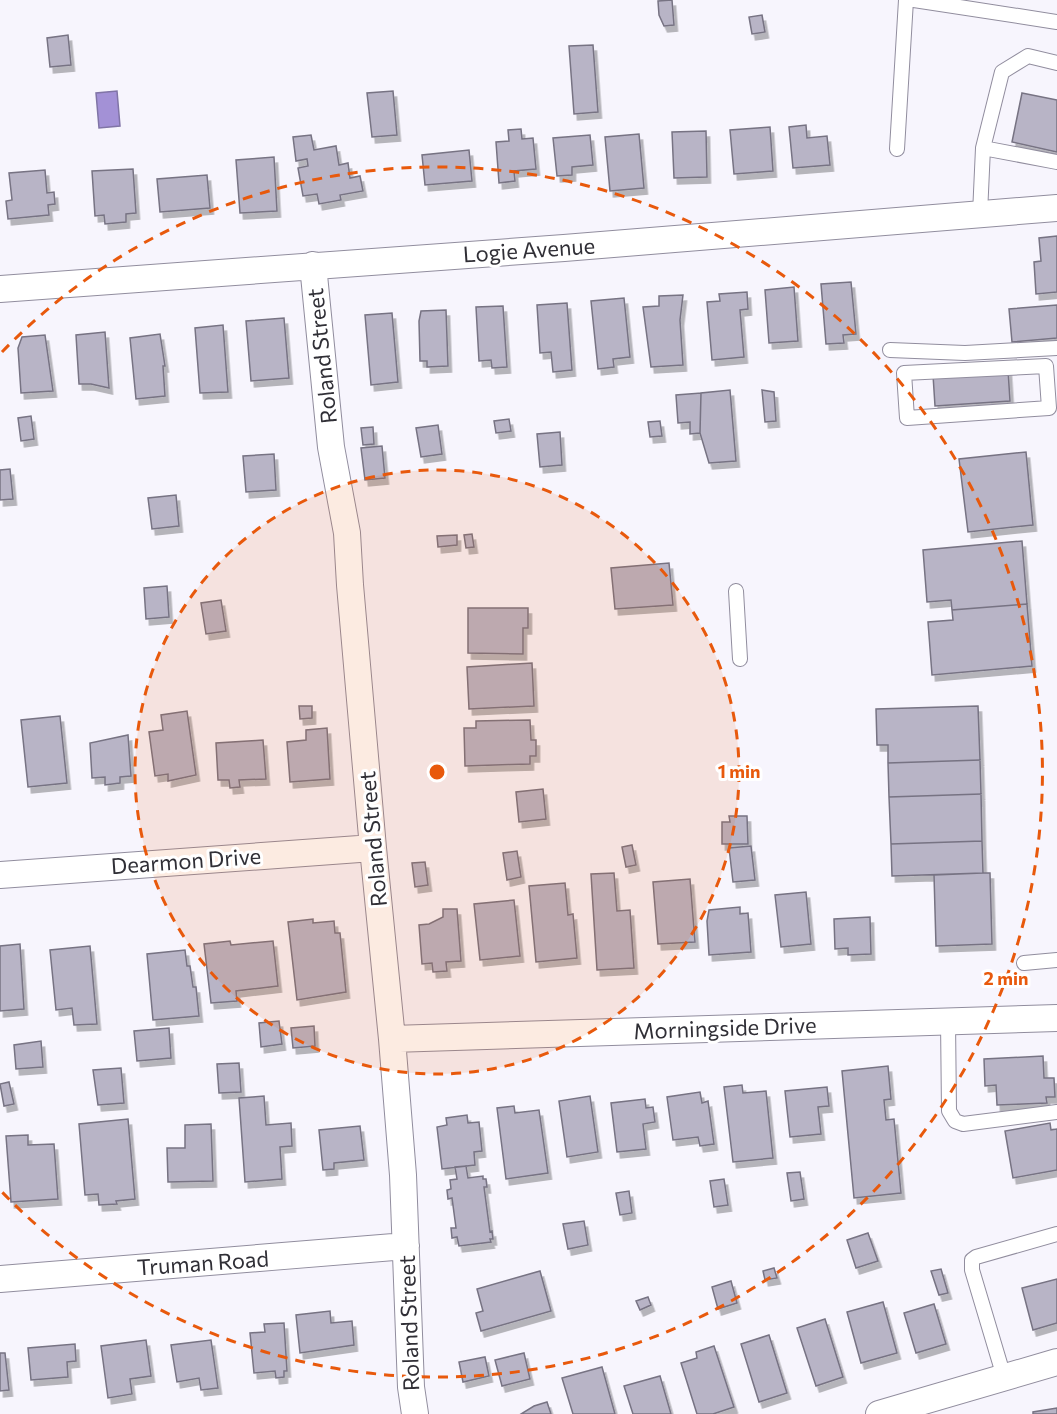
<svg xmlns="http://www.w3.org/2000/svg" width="1057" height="1414" viewBox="0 0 1057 1414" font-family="Commissioner,sans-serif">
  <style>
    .water { fill: #a391d6; stroke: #8074a6; stroke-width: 1.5 }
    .building { fill: #b8b4c6; stroke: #777383; stroke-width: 1.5; filter: url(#shadow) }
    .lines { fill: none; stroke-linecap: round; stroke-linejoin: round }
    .service-casing { stroke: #918d9e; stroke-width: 16 }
    .minor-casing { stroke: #918d9e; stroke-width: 28 }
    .service { stroke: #fff; stroke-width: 14 }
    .minor { stroke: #fff; stroke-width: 26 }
    .ring { fill: none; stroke: #e8590c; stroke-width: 3; stroke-dasharray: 10 8 }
    .labels { text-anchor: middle; stroke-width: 6; stroke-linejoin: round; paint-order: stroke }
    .street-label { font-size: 22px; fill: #302f36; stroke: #fff }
    .centre { fill: #e8590c; stroke: #fff; stroke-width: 3 }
    .ring-label { font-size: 18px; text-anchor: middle; font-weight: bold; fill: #e8590c; stroke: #fff; stroke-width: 6; stroke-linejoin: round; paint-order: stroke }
  </style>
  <defs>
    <filter id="shadow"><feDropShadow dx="3.5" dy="6" stdDeviation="0" flood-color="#0004"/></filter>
  </defs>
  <rect width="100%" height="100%" fill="#f7f5fd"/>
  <!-- water -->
  <path class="water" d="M117,91L120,126L99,128L96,93Z"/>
  <!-- building -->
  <path class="building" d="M672,0L674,25L664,26L659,15L658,1Z
    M762,15L765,32L752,34L749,17Z
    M68,35L71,65L50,67L47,38Z
    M593,45L598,112L574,114L569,46Z
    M393,91L397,135L372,137L367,93Z
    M1022,93L1057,100V152L1012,142Z
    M806,125L807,138L827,136L830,165L793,168L789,127Z
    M770,127L773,171L734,174L730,130Z
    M521,129L522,139L533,138L536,169L514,171L515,181L499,183L496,142L509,141L508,130Z
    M706,131L707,177L674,178L672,132Z
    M639,134L644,188L610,191L605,137Z
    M311,135L314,150L336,146L339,165L348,163L350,178L360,176L363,191L340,195L341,200L319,204L317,194L303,196L298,168L308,166L307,159L296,161L293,137Z
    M590,135L593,165L572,167V175L557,176L553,138Z
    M469,150L472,181L425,185L422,155Z
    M274,157L277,211L240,213L236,160Z
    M133,169L136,213L126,214V222L105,224L104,215L95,216L92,171Z
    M45,170L47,193L54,192L55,204L48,205L49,215L8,219L6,201L12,200L9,173Z
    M207,175L210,208L160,212L157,179Z
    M1057,236V292L1036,294L1034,262L1041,261L1039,238Z
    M851,282L856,334L843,335L844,343L826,344L821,284Z
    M794,287L798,341L769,343L765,290Z
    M747,292L748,309L740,310L744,357L712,360L707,302L720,301L719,294Z
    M683,295L680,320L683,365L651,367L643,307L659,306V296Z
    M624,298L630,357L613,359L614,367L598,369L591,301Z
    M567,303L572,370L553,372L551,352L540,353L537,305Z
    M1057,305V338L1012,342L1009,309Z
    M503,306L507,367L492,368L491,360L479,361L476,307Z
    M446,310L448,366L427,367V361H420L419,321L421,311Z
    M392,313L398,382L371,385L365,315Z
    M284,318L289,378L251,381L246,321Z
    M223,325L228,392L200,393L195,328Z
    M105,332L109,388L91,384H79L76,335Z
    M160,334L165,366H163L165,396L136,399L130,338Z
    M45,335L53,391L21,393L18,348L22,337Z
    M1008,370L1010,401L935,406L933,375Z
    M730,390L736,461L709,463L700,433L701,393Z
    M762,390L774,392L776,421L765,422Z
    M701,393L700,433L690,434V422L678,423L676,395Z
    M31,416L34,439L21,441L18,418Z
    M509,419L511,431L496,433L494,421Z
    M660,421L662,436L650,437L648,422Z
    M438,425L442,454L421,457L416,428Z
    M373,427L374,444L363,445L361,428Z
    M560,432L562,465L540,467L537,434Z
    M382,446L385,478L365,480L361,448Z
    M1026,452L1033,525L968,532L959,459Z
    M274,454L276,490L246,492L243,456Z
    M10,469L13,499L0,500V470Z
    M176,495L179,526L152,529L148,498Z
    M472,534L474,547L466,548L464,535Z
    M457,535V545L438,547L437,536Z
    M1022,541L1027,604L952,610L951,600L927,602L923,550Z
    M669,563L673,605L615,609L611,568Z
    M167,586L169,617L146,619L144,588Z
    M221,600L226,631L206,634L201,603Z
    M1027,604L1032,666L932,675L928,622L953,620L952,610Z
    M468,608H528V628H523V654L468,653Z
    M532,663L534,706L469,709L467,667Z
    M299,706H312V718L300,719Z
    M978,706L980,760L888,763V745H877L876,709Z
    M187,711L196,775L168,781V774L155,776L149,732L163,730L161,715Z
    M60,716L67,783L28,787L21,720Z
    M530,720L531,740H536V756H530V764L465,766L464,728H476V721Z
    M327,728L330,779L290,782L287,742L306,740V730Z
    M128,735L131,776L120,777V783L105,785V777L92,778L90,743Z
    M263,740L266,779L239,780L240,787L230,788L229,780H218L216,743Z
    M980,760L981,794L889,797L888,763Z
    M543,789L546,819L519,822L516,792Z
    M981,794L982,841L891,844L889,797Z
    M729,816H747L748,844H722V822H730Z
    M982,841L983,873L892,876L891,844Z
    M632,845L636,865L626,867L622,847Z
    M751,846L755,880L733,882L729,848Z
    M517,851L521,877L507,880L503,853Z
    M425,862L428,885L415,887L412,863Z
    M614,873L617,911L630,910L634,968L597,970L591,874Z
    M983,873H990L992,944L936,946L934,875Z
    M690,879L695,942L658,944L653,882Z
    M565,883L568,915L573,914L577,958L536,962L529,886Z
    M806,892L811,944L781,947L775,895Z
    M514,900L520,956L480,960L474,904Z
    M740,907V914L748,913L751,952L709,955L707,921L709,910Z
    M443,909H457L461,961L446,962L447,971L433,972L432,963L422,964L419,925L429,924L443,917Z
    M870,917L871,954L848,955V948L835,949L834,919Z
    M313,919V923L334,921L335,933H340L346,992L297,1000L288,922Z
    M230,941L231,945L273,941L278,986L236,991L237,1001L211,1003L204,944Z
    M20,944L24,1009L0,1011V946Z
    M90,946L97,1024L74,1025L72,1008L56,1010L50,950Z
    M185,950L187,966H190L193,987H196L199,1016L153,1020L147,954Z
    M279,1021L282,1044L261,1047L259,1023Z
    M314,1026L315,1046L293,1048L291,1028Z
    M169,1028L171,1058L137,1061L134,1031Z
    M41,1041L43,1067L16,1069L14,1045Z
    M1043,1056L1044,1078H1054L1055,1097H1046L1047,1103L997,1105L996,1085L985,1086L984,1059Z
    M239,1063L241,1092L219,1093L217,1064Z
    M888,1066L891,1099L884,1100L886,1120L894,1119L901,1193L854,1198L842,1071Z
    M121,1068L124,1103L98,1105L93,1070Z
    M9,1082L14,1104L4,1106L0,1084Z
    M742,1085L743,1093L766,1091L773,1158L733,1162L724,1087Z
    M827,1087L829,1106L818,1107L821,1134L790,1137L785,1091Z
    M700,1092L702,1103L708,1101L714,1144L700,1146L698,1137L673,1140L667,1097Z
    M264,1096L266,1125L291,1123L292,1146L280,1147L282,1179L245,1182L239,1098Z
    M590,1096L598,1152L567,1157L559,1101Z
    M645,1099L646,1108L653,1107L655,1122L643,1124L646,1149L617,1152L611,1103Z
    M514,1106L515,1113L539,1110L548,1173L506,1179L497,1108Z
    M467,1115L468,1123L479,1122L482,1151L474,1152L475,1165L442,1169L437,1127L447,1125L446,1118Z
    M128,1119L135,1199L116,1201L117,1204L99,1205L98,1194L85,1195L79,1124Z
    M1050,1123L1051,1130L1057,1129V1170L1013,1178L1005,1131Z
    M211,1124L213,1181L168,1182L167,1148H185V1125Z
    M360,1126L364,1160L334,1163V1169L323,1170L319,1130Z
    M28,1135V1145L54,1144L58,1199L11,1202L6,1136Z
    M466,1166L468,1178L483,1176V1179H486L487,1187H484L490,1232L492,1231L493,1239H490L491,1242L459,1246L457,1237L452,1238L451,1228H456L452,1198L448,1199L447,1190L451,1189L450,1180L457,1179L455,1167Z
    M800,1172L804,1199L791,1201L787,1173Z
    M724,1179L728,1205L714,1207L710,1181Z
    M629,1191L632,1213L620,1215L616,1193Z
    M584,1221L588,1245L568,1249L563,1224Z
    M868,1233L878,1261L856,1268L847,1240Z
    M774,1268L777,1278L765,1280L763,1271Z
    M941,1269L948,1293L939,1295L931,1271Z
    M540,1271L551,1311L481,1331L476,1313L483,1311L477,1289Z
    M1057,1279V1323L1033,1330L1022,1288Z
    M731,1281L737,1303L718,1309L712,1287Z
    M648,1297L651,1305L640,1310L636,1301Z
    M883,1302L897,1353L861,1363L847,1312Z
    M934,1304L946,1344L916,1353L904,1313Z
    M330,1311L331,1323L352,1321L354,1345L300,1353L296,1315Z
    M825,1319L843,1377L816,1386L797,1328Z
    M284,1323L287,1371H284V1377L276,1378L275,1371L254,1373L250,1333L265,1332L264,1324Z
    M769,1335L787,1393L759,1402L741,1344Z
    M146,1340L151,1376L130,1379L132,1394L108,1398L101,1346Z
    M211,1340L218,1388L201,1390L199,1378L177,1382L171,1345Z
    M75,1344L76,1361L67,1362L68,1377L31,1380L28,1348Z
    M714,1346L734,1407L713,1414H697L681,1363L697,1358L696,1352Z
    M0,1353H5L9,1390L0,1391Z
    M524,1353L530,1379L502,1386L495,1360Z
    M485,1357L489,1376L463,1382L459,1362Z
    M602,1367L615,1414H573L562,1378Z
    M660,1376L671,1414H633L624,1386Z
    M547,1402L551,1414H521L534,1406Z
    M1057,1408V1414H1033V1412Z"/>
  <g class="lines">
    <!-- service casing -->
    <g class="service-casing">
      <path id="service" d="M914,0L1057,22
        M983,148L1057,162
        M897,149L906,0
        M980,214L983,148L1002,72L1028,56L1057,63
        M890,350L965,353L1057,348
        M1046,366L1049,408L907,418L904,373Z
        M736,591L740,659
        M1024,963L1057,960
        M948,1021L949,1111L955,1121L963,1124L1057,1112
        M1004,1377L972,1270V1260L976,1257L1057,1234"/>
    </g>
    <!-- minor casing -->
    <g class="minor-casing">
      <path id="minor" d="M313,265L331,447L347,533L350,585L373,848L392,1039L403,1175L411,1387L415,1414
        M0,289L564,248L1057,208
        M0,875L373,848
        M392,1039L1057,1018
        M0,1279L406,1246
        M879,1414L1057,1362"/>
    </g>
    <!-- service -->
    <use href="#service" class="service"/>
    <!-- minor -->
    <use href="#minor" class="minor"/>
  </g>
  <!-- distance rings -->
  <circle cx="437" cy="772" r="302" fill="#e8590c" fill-opacity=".12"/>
  <g class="ring">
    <circle cx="437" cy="772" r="302"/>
    <path d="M2 352A605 605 0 1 1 2 1192"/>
  </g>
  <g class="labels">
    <!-- street labels -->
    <g class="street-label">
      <text transform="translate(529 250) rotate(-4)" y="8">Logie Avenue</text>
      <text transform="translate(322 356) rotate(-96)" y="8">Roland Street</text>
      <text transform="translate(373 839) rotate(-95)" y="8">Roland Street</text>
      <text transform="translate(186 861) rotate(-4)" y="8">Dearmon Drive</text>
      <text transform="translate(725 1028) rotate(-2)" y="8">Morningside Drive</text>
      <text transform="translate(203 1263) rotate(-4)" y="8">Truman Road</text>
      <text transform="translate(409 1323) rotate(-92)" y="8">Roland Street</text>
    </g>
  </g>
  <circle cx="437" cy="772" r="9" class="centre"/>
  <g class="ring-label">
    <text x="739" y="778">1 min</text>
    <text x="1006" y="985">2 min</text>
  </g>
</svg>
